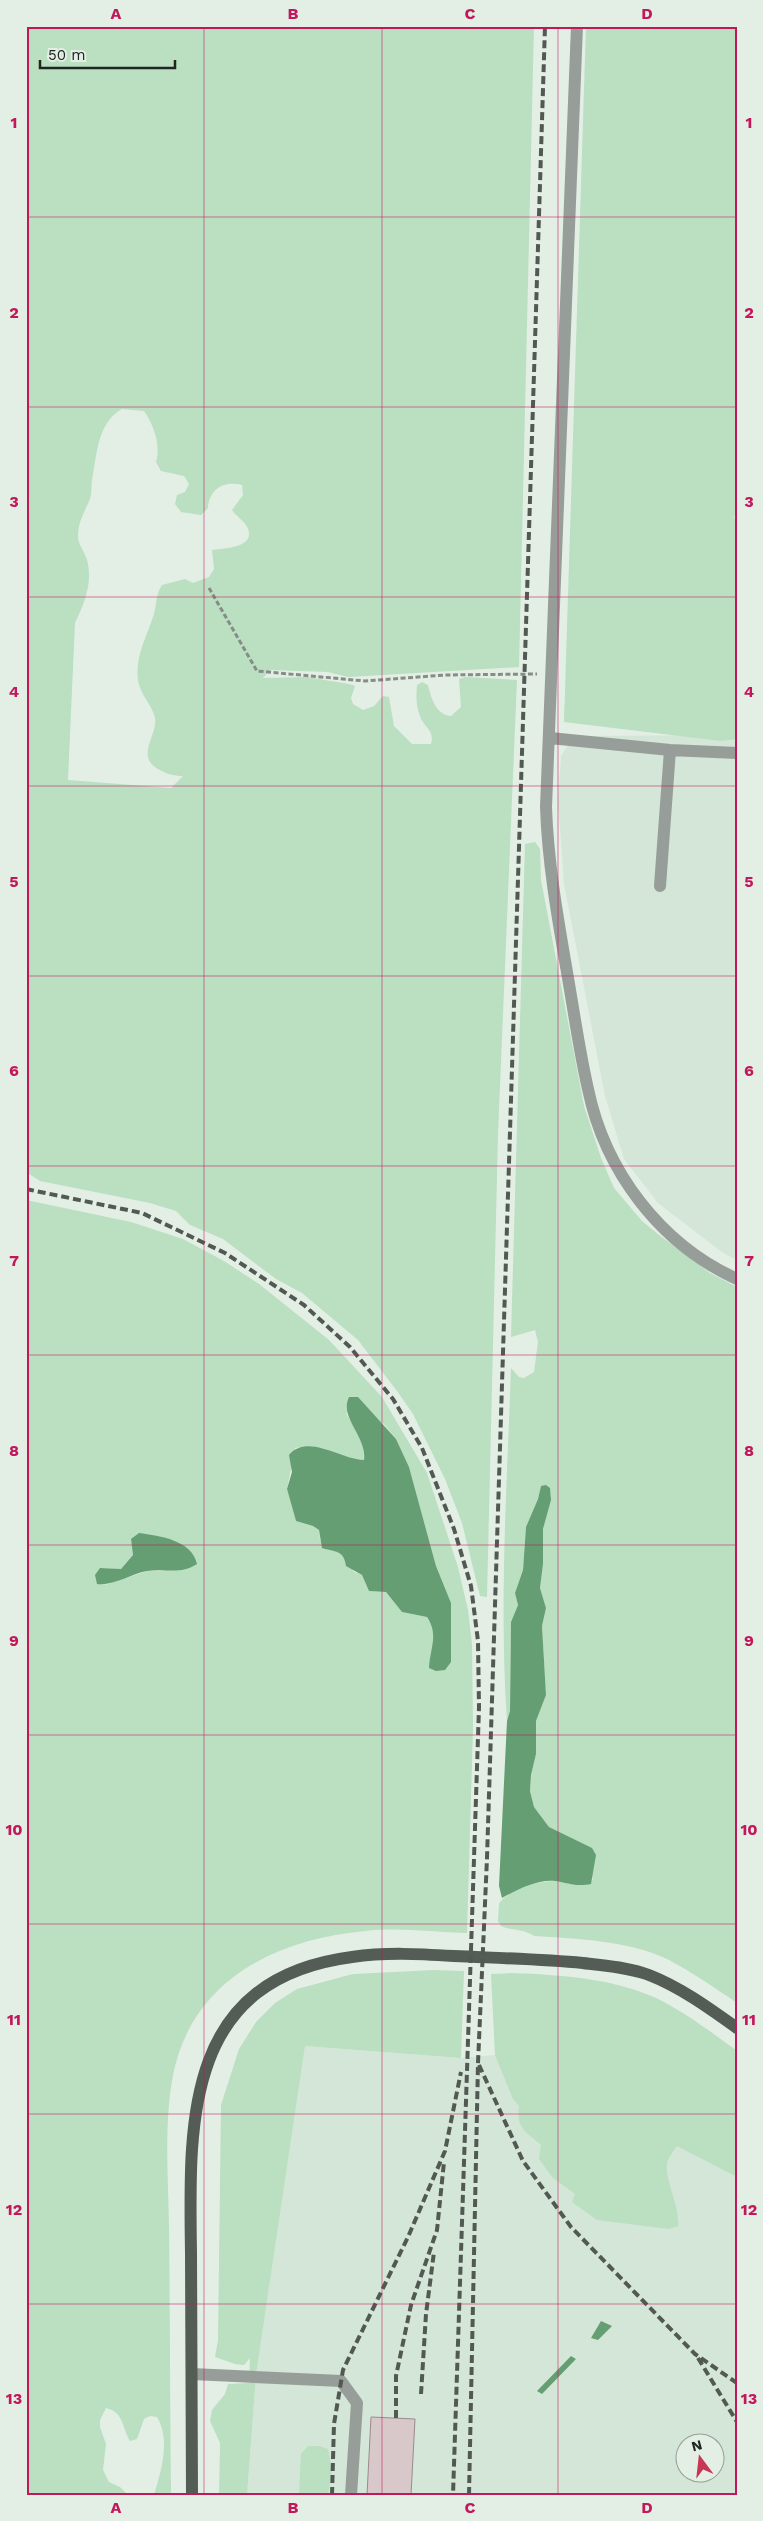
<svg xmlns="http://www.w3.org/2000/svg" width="763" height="2521" viewBox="0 0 763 2521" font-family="'Work Sans',sans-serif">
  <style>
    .built { fill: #d3e6d7; fill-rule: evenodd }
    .green { fill: #badfc1; fill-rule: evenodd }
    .water { fill: #659e72 }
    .building { fill: #d9c8c9; stroke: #9b8b8c }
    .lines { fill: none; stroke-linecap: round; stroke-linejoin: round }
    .path { stroke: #858d86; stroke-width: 3; stroke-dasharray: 5 2.5; stroke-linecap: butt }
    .minor { stroke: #979d98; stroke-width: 12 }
    .major { stroke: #535c55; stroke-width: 12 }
    .rail { stroke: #525953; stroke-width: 4; stroke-dasharray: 8 4; stroke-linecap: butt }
    .grid { fill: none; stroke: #c2185b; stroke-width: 1; stroke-opacity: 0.55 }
    .neatline { fill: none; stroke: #c2185b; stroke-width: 2 }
    .grid-label { font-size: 16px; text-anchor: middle; font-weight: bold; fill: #c2185b }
  </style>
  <rect width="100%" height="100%" fill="#e3efe5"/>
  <!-- built -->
  <path class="built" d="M737,735V1260L723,1253L658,1203L624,1159L605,1096L564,884L558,801L561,756L574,736Z
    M305,2046L461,2058L495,2055L518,2060L737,2177V2495H247L256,2375ZM686,2444H716V2474H686Z"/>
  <!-- green -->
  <path class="green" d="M26,26H534L519,667L348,677L328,672L270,670L263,678L307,677L349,684L355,686L351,698L353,704L363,710L374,706L383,696L389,697L394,726L412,744H431C435,730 424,728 420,716C416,706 416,696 417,685L422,682L428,685C431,698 436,715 451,716L461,707L459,679L465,677L517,680L498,1134L487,1597L480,1596L462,1523L445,1479L413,1414L397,1391L358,1340L302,1293L276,1279L223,1239L190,1225L176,1211L150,1203L40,1181L26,1172ZM122,409L144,411C154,425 161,446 156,462L161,471L184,476L189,484L185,492L177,495L175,504L181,512L201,515L208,508C209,489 224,480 242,485L243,495L232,510C236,516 243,520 246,525C260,548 223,548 212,550L214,569L209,577L193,583L185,579L162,585C155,596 157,606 153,617C146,638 135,657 138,680C140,695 152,704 155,718C158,735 135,756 158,769C167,774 173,776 183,776L171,788L68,780L75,623C85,603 94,579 86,557C83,549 78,544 78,536C78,522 85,511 90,499C92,493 91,487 92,480C97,455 97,423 122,409Z
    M586,26H737V513L734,517L737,524V739L721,741L564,722Z
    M535,842L540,849L541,880L584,1106L601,1158L614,1188L642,1221L659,1235L710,1273L737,1287V2003C715,1988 692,1972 669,1960C628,1940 578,1939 534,1936C524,1929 512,1931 501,1926L498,1921L499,1904C507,1890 535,1882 552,1881C567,1881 578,1890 593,1880L591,1872L595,1859L584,1845L549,1827L534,1807L530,1791L531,1775L536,1754V1721L546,1695L542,1626L546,1608L540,1588L543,1564V1529L551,1494L541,1486L538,1499L526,1527L523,1570L515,1593L518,1605L511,1622L510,1711L507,1721C499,1604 507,1486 511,1368L519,1377L524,1378L534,1372L538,1342L535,1330L511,1337L525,844Z
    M26,1200L131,1222L183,1239L224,1261L259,1284L329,1340L382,1397L427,1473L458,1567L468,1610L472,1644L473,1728L467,1933C433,1932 398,1927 365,1931C276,1939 192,1980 173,2075C164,2122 168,2177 169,2224C170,2314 170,2405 171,2495H154C161,2471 171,2441 157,2417L150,2416L144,2419L137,2439L130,2441C122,2428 124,2412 106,2408L100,2420V2427L106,2444L103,2470L109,2482L120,2487L128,2495H26ZM346,1413L383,1423L396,1439L409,1467L436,1566L451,1603V1662L432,1650C436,1638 434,1628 427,1617L402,1612L386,1592L369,1591L362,1575L354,1572L339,1551L330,1550L320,1540L319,1530L313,1526L296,1521L287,1489L295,1448C321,1443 341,1459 364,1460L363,1443ZM160,1537L179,1543L165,1571H147L105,1585L100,1568L121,1569L133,1555L131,1539Z
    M434,1970L464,1971L461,2058L305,2046L256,2375L247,2495H219L220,2443L210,2421L212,2410L225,2394L228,2384L249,2383L250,2358L244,2365L235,2364L215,2357L218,2340L221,2105L239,2049L256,2022L275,2003L297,1989L353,1974Z
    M513,1973C560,1975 612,1978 656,1998C685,2012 711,2032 737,2051V2177L677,2146C674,2151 670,2155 668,2160C662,2175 680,2205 678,2226L669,2229L597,2220L572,2202L575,2194L552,2177L539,2159L541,2145C525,2131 516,2128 519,2106L513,2099L495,2055L491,1974Z
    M308,2446H319L328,2449L332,2469L328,2495H299L301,2454Z"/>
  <!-- water -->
  <path class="water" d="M349,1397H358L396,1439L409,1467L436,1566L451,1603V1662L445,1670L436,1671L429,1668C430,1648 439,1635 427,1617L402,1612L386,1592L369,1591L362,1575L346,1566C344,1550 335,1552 322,1548L319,1530L313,1526L296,1521L287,1489L292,1472L289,1455C308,1433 341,1460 364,1460C367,1436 339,1418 349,1397Z
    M546,1485L550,1488L551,1500L543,1529V1564L540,1588L546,1608L542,1626L546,1695L536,1721V1754L531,1775L530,1791L534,1807L549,1827L592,1848L596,1855L591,1884C577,1887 568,1883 555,1881C538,1879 516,1890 502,1898L499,1886L507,1721L510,1711L511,1622L518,1605L515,1593L523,1570L526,1527L538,1499L541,1486Z
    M139,1533C160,1536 192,1540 197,1564C181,1575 165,1568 147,1571C130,1574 114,1586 97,1584L95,1575L100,1568L121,1569L133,1555L131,1539Z
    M601,2321L612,2326L598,2340L591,2338Z
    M571,2356L576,2359L542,2394L537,2391Z"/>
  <!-- building -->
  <path class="building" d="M371,2417L415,2419L411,2495H367Z"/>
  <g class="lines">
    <!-- path -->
    <path class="path" d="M209,588L257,671L365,681L445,675L537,674"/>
    <!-- minor -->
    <path class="minor" d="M577,26L546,807C548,867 559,925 569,984C575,1019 580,1054 588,1089C605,1171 660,1244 737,1279
      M550,738L670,750L737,753
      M660,886L670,750
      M192,2374L341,2381L357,2403L351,2495"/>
    <!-- major -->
    <path class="major" d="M192,2495C192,2414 192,2333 191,2253C189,2121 184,1979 352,1957C386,1952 420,1954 454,1956C497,1958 540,1959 583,1963C605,1966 628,1967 649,1975C680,1987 709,2008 737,2028"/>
    <!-- rail -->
    <path class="rail" d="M26,1189L142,1213L225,1253L304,1305L350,1347L393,1399L422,1448L454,1529L471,1586L478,1641L479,1707L453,2495
      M479,2065L523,2161L571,2227L695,2354L737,2383
      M698,2358L737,2422
      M421,2394L426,2314L434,2252
      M396,2418V2376L411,2305L437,2230L444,2162
      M332,2495L334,2424L343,2370L408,2237L445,2151L461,2072
      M469,2495L478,2063L487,1858L545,26"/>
  </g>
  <!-- grid -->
  <path class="grid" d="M204,26V2495M382,26V2495M558,26V2495M26,217H737M26,407H737M26,597H737M26,786H737M26,976H737M26,1166H737M26,1355H737M26,1545H737M26,1735H737M26,1924H737M26,2114H737M26,2304H737"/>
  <!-- border -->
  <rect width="763" height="2521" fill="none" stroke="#e3efe5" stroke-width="55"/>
  <!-- north arrow -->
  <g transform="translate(700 2458) rotate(345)"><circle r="24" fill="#e3efe5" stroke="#959e97"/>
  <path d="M0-4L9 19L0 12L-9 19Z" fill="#c73755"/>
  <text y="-8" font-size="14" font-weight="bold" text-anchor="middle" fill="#202521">N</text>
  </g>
  <!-- scale -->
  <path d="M40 60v8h135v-8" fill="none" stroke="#202521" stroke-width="2.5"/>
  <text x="48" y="60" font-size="15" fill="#202521" stroke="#e3efe5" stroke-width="4" paint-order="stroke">50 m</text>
  <rect x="28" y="28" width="708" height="2466" class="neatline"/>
  <g class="grid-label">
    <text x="116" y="19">A</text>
    <text x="293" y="19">B</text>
    <text x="470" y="19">C</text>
    <text x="647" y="19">D</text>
    <text x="14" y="128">1</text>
    <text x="749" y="128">1</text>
    <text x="14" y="318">2</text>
    <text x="749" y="318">2</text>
    <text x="14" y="507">3</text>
    <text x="749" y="507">3</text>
    <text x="14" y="697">4</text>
    <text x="749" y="697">4</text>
    <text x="14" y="887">5</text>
    <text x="749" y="887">5</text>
    <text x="14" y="1076">6</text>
    <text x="749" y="1076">6</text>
    <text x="14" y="1266">7</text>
    <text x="749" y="1266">7</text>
    <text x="14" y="1456">8</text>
    <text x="749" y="1456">8</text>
    <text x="14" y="1646">9</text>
    <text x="749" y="1646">9</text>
    <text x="14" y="1835">10</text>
    <text x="749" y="1835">10</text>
    <text x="14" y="2025">11</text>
    <text x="749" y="2025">11</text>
    <text x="14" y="2215">12</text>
    <text x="749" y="2215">12</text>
    <text x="14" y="2404">13</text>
    <text x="749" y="2404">13</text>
    <text x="116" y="2513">A</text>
    <text x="293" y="2513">B</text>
    <text x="470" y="2513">C</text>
    <text x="647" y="2513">D</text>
  </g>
</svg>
